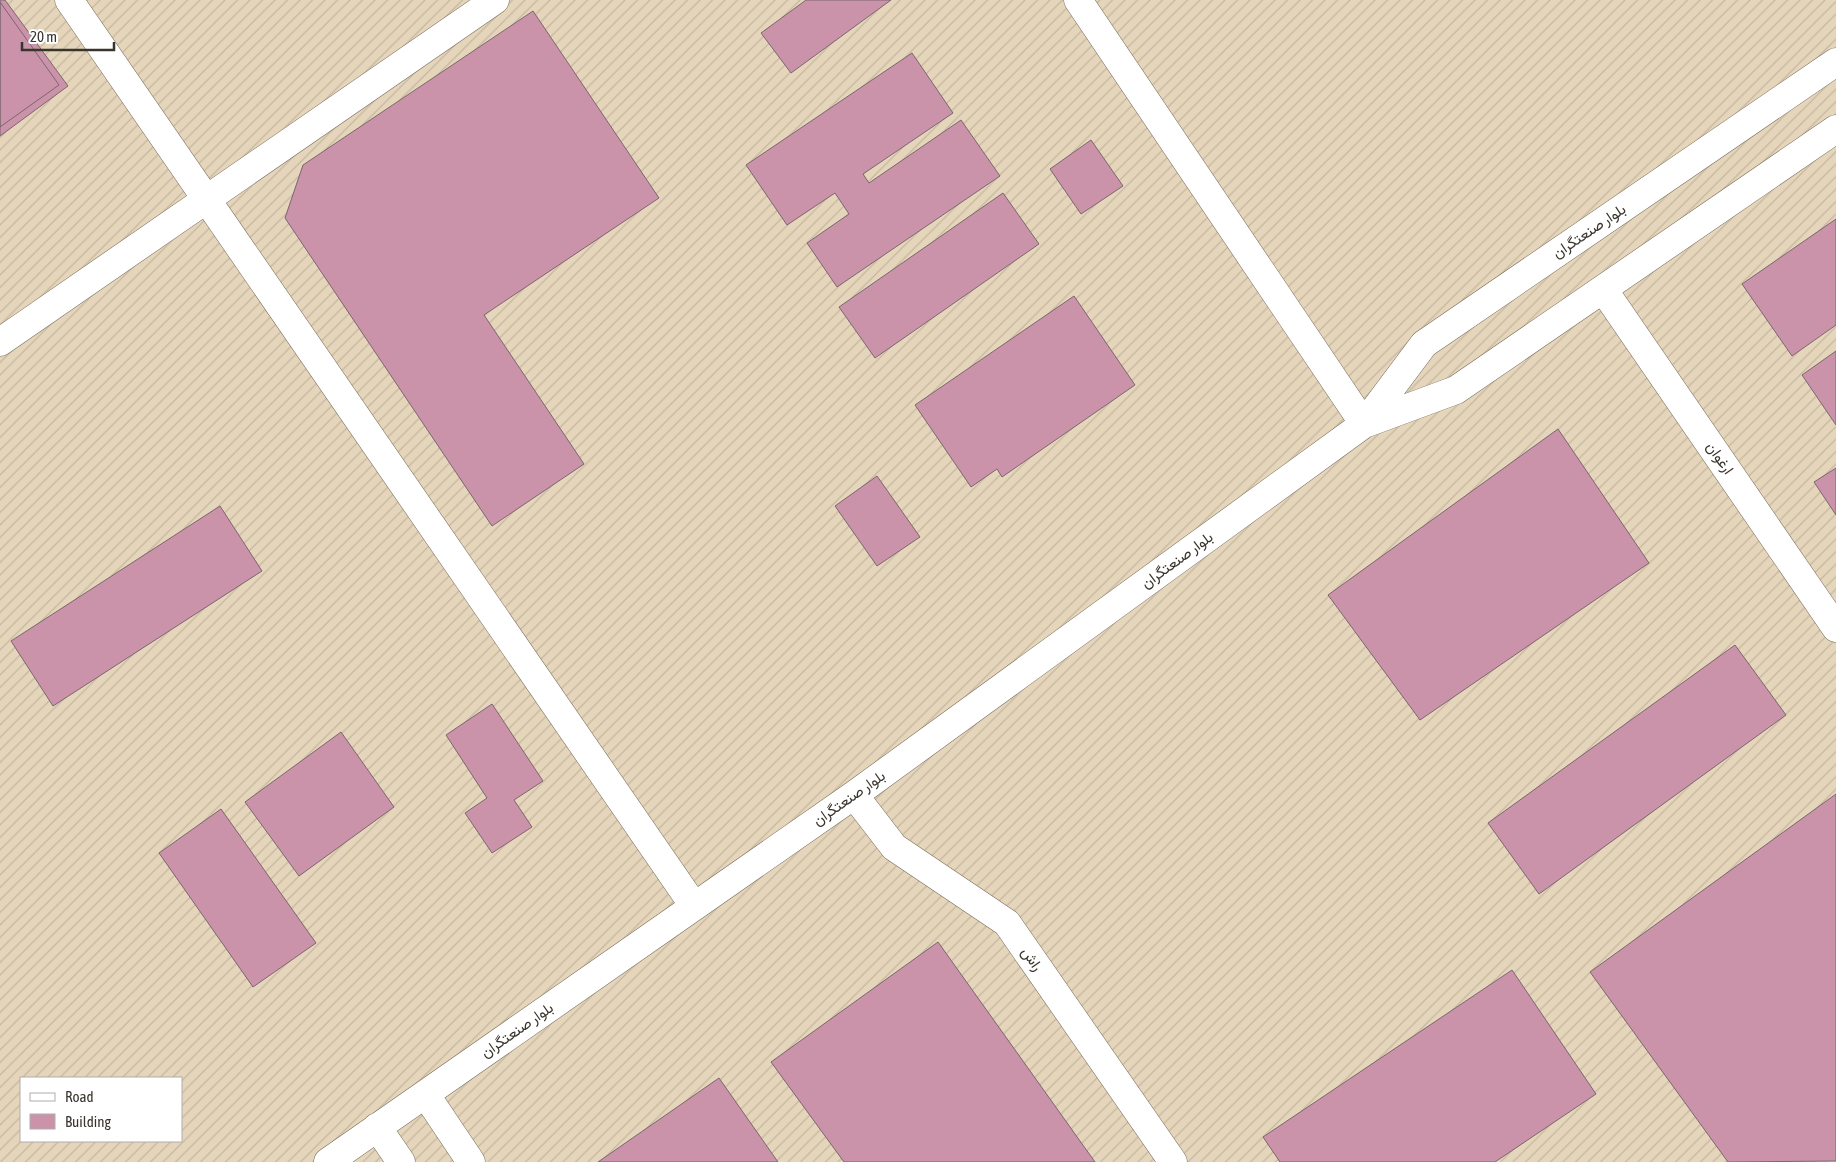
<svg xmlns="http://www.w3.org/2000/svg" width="1836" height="1162" viewBox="0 0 1836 1162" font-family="'Asap Condensed',Vazirmatn,sans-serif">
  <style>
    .industrial { fill: url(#industrial-furrows); fill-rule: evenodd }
    .building { fill: #ca93aa; stroke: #7b666e }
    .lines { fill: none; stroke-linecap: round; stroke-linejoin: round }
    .minor-casing { stroke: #766b59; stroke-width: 29 }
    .minor { stroke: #fff; stroke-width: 28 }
    .labels { text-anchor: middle; stroke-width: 4; stroke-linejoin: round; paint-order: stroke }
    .street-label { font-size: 15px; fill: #39352d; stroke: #fff }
  </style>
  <defs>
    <pattern id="industrial-furrows" width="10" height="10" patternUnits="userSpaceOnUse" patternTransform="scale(1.25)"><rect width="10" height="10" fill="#e5d5ba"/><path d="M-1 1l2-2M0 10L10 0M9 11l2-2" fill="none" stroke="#c5b7a0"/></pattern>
  </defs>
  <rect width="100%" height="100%" fill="#eee2ce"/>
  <!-- industrial -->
  <path class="industrial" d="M0,0H1836V1162H0ZM21,1078H181V1141H21Z"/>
  <!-- building -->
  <path class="building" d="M0,0H5L68,86L0,136Z
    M806,0H891L791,73L761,33Z
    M0,2L59,85L0,127Z
    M533,11L659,198L484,315L584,464L492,526L285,218L303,165Z
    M912,53L953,113L863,174L869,183L961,120L1000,176L837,287L807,243L849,214L835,193L787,225L746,165Z
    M1091,140L1123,186L1081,214L1050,169Z
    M1003,193L1039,244L875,358L839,307Z
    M1836,219V325L1792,356L1742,284Z
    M1074,296L1135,385L1002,477L997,469L971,487L915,405Z
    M1836,351V425L1802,375Z
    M1558,429L1649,563L1420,720L1328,595Z
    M1836,468V515L1814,482Z
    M877,476L920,537L877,566L835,506Z
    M220,506L262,571L53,706L11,641Z
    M1735,645L1786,715L1539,894L1488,823Z
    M492,704L543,781L514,800L532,827L492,853L465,813L487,798L446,735Z
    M341,732L394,807L299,876L245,802Z
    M1836,794V1161L1728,1162L1590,972Z
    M221,809L316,943L253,987L159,853Z
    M938,942L1095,1162H844L771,1062Z
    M1512,970L1596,1094L1495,1162H1280L1263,1137Z
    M719,1078L778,1162H598Z"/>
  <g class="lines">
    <!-- minor casing -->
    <g class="minor-casing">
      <path id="minor" d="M69,0L694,906
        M1078,0L1364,424
        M1603,289L1836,628
        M0,342L495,0
        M1364,424L1424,344L1836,62
        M854,795L894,847L1007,923L1173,1162
        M426,1095L471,1162
        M377,1127L401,1162
        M328,1162L854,795L1364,424L1456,390L1836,129"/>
    </g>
    <!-- minor -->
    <use href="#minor" class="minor"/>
  </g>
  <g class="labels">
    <!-- street labels -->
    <g class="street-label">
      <text transform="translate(1589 231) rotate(-34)" y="5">بلوار صنعتگران</text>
      <text transform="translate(1720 458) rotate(55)" y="5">ارغوان</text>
      <text transform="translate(1177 560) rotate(-36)" y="5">بلوار صنعتگران</text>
      <text transform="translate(849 798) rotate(-35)" y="5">بلوار صنعتگران</text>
      <text transform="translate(1032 959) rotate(55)" y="5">راش</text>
      <text transform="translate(517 1030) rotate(-35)" y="5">بلوار صنعتگران</text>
    </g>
  </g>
  <!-- legend -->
  <rect x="20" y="1077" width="162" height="65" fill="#ffffff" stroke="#b0aeab"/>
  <rect x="30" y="1093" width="25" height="8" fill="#ffffff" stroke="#b0aeab"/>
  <text x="65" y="1102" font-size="15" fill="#39352d">Road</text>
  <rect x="30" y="1114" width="25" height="15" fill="#ca93aa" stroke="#b0aeab"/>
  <text x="65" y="1127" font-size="15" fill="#39352d">Building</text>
  <!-- scale -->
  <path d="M22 42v8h92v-8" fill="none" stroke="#39352d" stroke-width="2.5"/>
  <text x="30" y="42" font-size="15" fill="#39352d" stroke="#ffffff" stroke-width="4" paint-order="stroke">20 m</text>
</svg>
